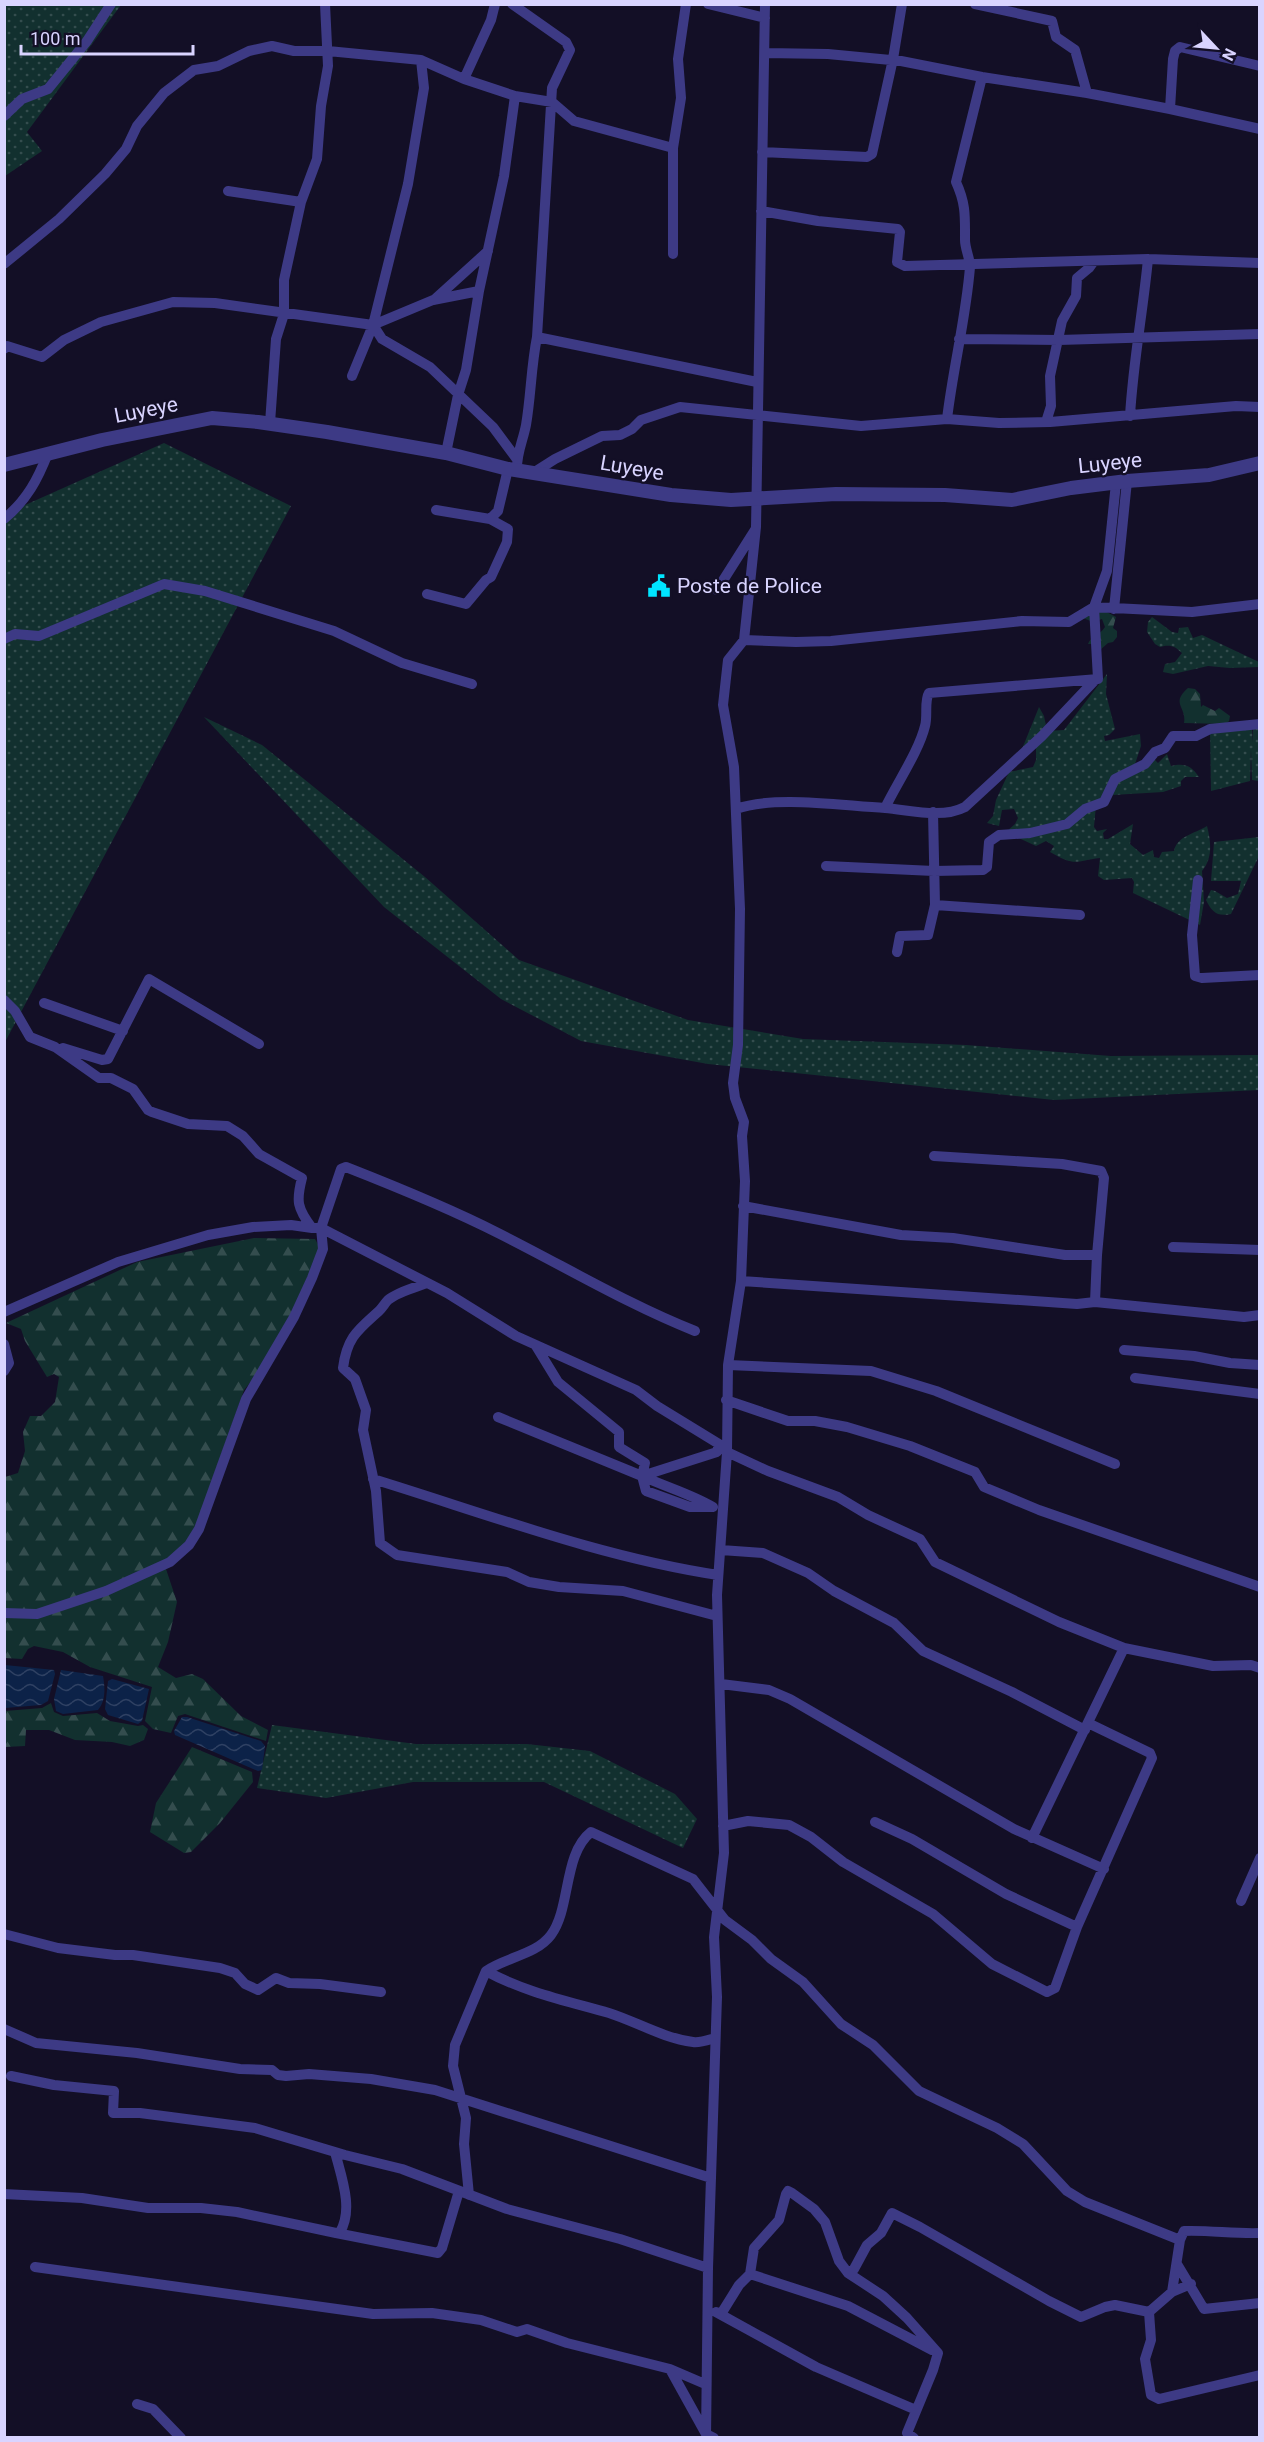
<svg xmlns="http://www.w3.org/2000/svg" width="1264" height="2442" viewBox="0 0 1264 2442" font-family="Roboto,sans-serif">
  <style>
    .grass { fill: url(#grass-dots) }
    .forest { fill: url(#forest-firs) }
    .water { fill: url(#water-waves) }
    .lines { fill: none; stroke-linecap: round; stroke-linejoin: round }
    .minor { stroke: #3d3a85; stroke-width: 10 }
    .tertiary { stroke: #3d3a85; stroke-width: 14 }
    .labels { text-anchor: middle; stroke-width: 4.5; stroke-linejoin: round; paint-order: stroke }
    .street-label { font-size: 21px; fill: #d9d4ff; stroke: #130f26 }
    .poi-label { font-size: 21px; fill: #d9d4ff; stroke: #130f26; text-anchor: start }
  </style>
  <defs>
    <pattern id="grass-dots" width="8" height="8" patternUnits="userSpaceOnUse" patternTransform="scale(1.5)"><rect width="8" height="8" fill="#12302f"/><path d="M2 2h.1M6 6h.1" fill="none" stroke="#344d4e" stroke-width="1.8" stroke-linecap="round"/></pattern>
    <pattern id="forest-firs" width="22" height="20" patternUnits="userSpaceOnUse" patternTransform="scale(1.5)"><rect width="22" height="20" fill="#12302f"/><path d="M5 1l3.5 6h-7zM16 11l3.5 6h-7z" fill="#344d4e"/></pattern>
    <pattern id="water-waves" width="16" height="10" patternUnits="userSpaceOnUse" patternTransform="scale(1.5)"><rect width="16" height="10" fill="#0c2248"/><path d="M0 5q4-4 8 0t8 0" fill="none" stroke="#2f4163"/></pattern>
  </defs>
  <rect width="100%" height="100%" fill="#130f26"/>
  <!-- grass -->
  <path class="grass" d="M5,5H121L27,132L42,151L5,176Z
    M164,443L291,506L5,1042V514Z
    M1152,617L1172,632L1178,633L1179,628L1188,627L1193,638L1202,635L1259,662V667L1230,668L1208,666L1173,674L1163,672L1165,664L1175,662L1182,653C1175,646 1170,644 1160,647L1155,644L1147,632L1148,622Z
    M1107,674L1106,694L1115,729L1109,735L1104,736L1105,741L1140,734L1141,746L1135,764L1153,758L1158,763L1167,754L1171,766C1184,763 1191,765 1199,777H1185L1181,781V786L1163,792L1113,795L1096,805L1094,827L1097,831L1107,829L1103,833L1104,839H1108L1133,824L1130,844L1143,855L1153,850L1154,857L1159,858L1162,852L1174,851C1177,836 1194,834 1207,826C1211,842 1213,858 1202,871L1204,902L1200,925L1133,893L1134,882L1132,878L1104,880L1098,876L1100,858C1075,861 1076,867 1050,852L1054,846L1046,841L1036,846L1006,832L1015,824L1018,818L1014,809L1002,810L999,826L987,823L993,816L996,800L1009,772L1033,767L1036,760V747L1022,749L1039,707L1044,716L1047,731L1064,730Z
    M204,717L262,745L425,877L519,960L688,1020L803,1039L966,1045L1111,1056L1259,1055V1090L1054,1100L708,1064L581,1041L501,999L384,907Z
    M1253,728H1259V781L1252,780L1251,749L1250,781L1211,791L1210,731L1252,729V743Z
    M1259,837V856L1231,914C1217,917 1212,912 1206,900L1211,890L1215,891L1227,898L1238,894L1241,881H1211L1214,842Z
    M272,1725L416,1744H527L590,1751L675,1794L697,1819L683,1848L544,1782H413L326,1798L257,1788Z"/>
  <!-- forest -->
  <path class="forest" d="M1103,610L1116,617L1113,628L1117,631V637L1113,642L1108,643L1100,650L1097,644H1088C1091,636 1100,635 1105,627L1102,619L1093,622L1083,618Z
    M1188,688L1195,689L1200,694L1201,707L1203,705L1215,711L1219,708L1230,716L1229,721L1225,724L1184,723C1187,707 1170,704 1188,688Z
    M254,1238L315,1239L322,1252L268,1360L244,1390L195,1528L166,1569L177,1602L168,1642L158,1667L176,1678L192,1674L203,1679L241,1716L268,1730L266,1741L185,1714L178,1716L171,1733L153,1729L145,1721L152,1687L90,1667L63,1652L34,1646L28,1649L22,1659L5,1658V1477L18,1473L25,1451L23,1432L30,1416H41L55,1402L59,1377L54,1374L47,1377L25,1341L21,1329L6,1323L137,1262Z
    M51,1703L54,1712L63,1716L97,1713L110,1721L138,1726L143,1725L148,1729L144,1740L130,1746L112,1742L75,1740L49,1730H26L25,1746L5,1747V1711L42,1708Z
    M192,1747L252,1772L253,1782L220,1823L191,1852L184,1853L150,1832L156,1803Z"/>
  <!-- water -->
  <path class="water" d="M5,1665L54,1670L55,1674L48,1701L41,1705L5,1708Z
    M61,1670L103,1676C105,1687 106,1701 98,1710L63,1714L56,1711L54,1699Z
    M112,1679L149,1689L142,1721L138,1724L108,1715L105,1709L108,1681Z
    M182,1717H187L261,1741L265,1746L262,1770L258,1771L175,1735L174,1731Z"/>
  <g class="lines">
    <!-- minor -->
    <path class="minor" d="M512,4L566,42L570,50L552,88L537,337C531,367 531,396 526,425C523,441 516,454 517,471
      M708,4L765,18
      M975,4L1052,21L1056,37L1075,50L1087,93
      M765,53L828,54L901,61L982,77L1087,93L1170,109L1260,129
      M464,79L491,20L495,4
      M1170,109L1173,59L1175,51L1180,47L1260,66
      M4,116L22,99L48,89L87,41L111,4
      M762,152L867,157L872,154L893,59L902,4
      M228,191L301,202
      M761,211L818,221L898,229L900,232L897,262L905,266L1148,259L1260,263
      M673,254V148L681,98L678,59L686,4
      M4,264L59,219L105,174L126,149L137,126L164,93L194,70L218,66L249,51L272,46L294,51H328L421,60L464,79L515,96L552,102L574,121L673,148
      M434,300L488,251
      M373,325L382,339L430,367L493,427L516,458
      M537,337L757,382
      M959,339L1059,340L1260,334
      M4,349L7,346L42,357L64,340L101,322L173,302L215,303L373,325L433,300L479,291
      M352,376L373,325L408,184L424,88L421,60
      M1130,416C1133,363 1143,311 1148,259
      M947,419C953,368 966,318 970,267C970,258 965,249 965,240C965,216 966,204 956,182L982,77
      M1046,422L1051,406L1050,376L1062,321L1076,296L1077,278L1089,268L1094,261
      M270,423L276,339L284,314V280L301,202L317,159L321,106L328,66L325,4
      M446,453L458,395L466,370L479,291L504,176L515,96
      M533,473L555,459L602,436L620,435L632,429L641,420L680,407L861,426L947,419L999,423L1050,422L1236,406L1260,407
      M436,510L490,519L498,511L508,469
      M4,519C27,500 38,479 48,453
      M717,590L755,530
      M427,594L466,604L486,580L491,577L507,542L508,529L490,519
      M1114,609L1127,481
      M4,639L15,634L39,636L164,584L205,591L334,631L402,663L472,684
      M744,640L796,642L831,641L1022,621L1069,622L1094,607L1192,612L1260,604
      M885,808C910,810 942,819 965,807L1042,736L1096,679
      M736,809C775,795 843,806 885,808C897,783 919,751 925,726C928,716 924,701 929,693L1098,679L1094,607L1107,571L1116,483
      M826,866L934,871L983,870L987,867L989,842L999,835L1030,833L1067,824L1085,809L1104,802L1115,779L1145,764L1155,752L1165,748L1173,736H1196L1210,729L1260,724
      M1198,880L1192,935L1195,976L1202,978L1260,975
      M935,905L1080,915
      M897,952L900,936L928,935L935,905L933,812
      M4,1000L15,1011L30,1037L55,1047L99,1078H111L133,1089L148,1110L152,1112L188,1124L227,1126L243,1136L259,1154L302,1178C296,1201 297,1208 312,1228H321L323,1249L312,1278L294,1317L246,1399L199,1529L189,1545L170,1562L106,1591L37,1614L4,1613
      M44,1003L123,1031
      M63,1048L102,1060L108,1059L149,979L259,1044
      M934,1156L1062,1164L1101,1171L1104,1178L1097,1255
      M743,1206L901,1235L953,1238L1065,1255H1097L1095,1302
      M1173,1247L1260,1250
      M741,1281L1077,1304L1095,1302L1244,1317L1260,1315
      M427,1283C416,1287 397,1292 388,1300C385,1303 383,1307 379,1311C358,1330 347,1337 343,1368L355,1379L366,1410L363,1430L376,1491L380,1543L397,1555L507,1572L529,1582L559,1587L623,1591L717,1616
      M4,1312L118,1262L208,1235L253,1227L291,1225L312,1228
      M695,1331C627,1304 564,1266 498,1233C449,1208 397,1187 346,1167L341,1169L321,1228L447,1293L516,1336L636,1390L657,1406L719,1444L727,1452L768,1471L838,1497L868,1515L920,1539L935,1562L1059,1622L1124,1648L1213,1666L1251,1665L1260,1668
      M4,1344L9,1363L4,1371
      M536,1346L558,1382L619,1432V1447L645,1463L642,1476C666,1487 691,1494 713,1507
      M1124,1350L1194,1356L1230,1363L1260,1365
      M728,1365L871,1371L936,1391L1115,1464
      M1135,1378L1260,1394
      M726,1400L788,1421H815L847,1427L910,1446L975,1472L984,1487L1039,1510L1260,1587
      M498,1417L642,1476L646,1491L690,1507H712
      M642,1476L717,1452L719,1444
      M373,1479C487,1514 600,1557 718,1575
      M721,1550L763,1553L808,1573L834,1591L894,1623L923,1651L1012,1692L1085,1730
      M721,1684L769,1690L790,1699L1014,1829L1104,1869
      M875,1822L912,1839L1006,1894L1077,1927
      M723,1826L748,1821L789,1825L811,1837L843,1862L933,1914L992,1964L1047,1992L1055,1988L1077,1927L1152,1758L1150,1753L1088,1723
      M1032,1838L1124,1648
      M1241,1901L1260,1858
      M4,1934L58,1948L115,1955H133L220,1968L235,1973L245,1984L258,1990L276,1978L289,1983L320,1984L381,1992
      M486,1971C524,1992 567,2001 609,2013C637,2022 663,2038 693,2042C700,2043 708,2040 715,2038
      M4,2029L36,2043L137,2053L240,2069L272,2070L278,2075L286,2076L309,2074L371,2079L435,2090L711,2178
      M11,2076L54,2085L114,2091L113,2113H140L255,2128L345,2155L402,2169L507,2209L620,2239L708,2268
      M4,2194L82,2198L148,2208H201L237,2212L336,2233L340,2232C354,2209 341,2176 335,2152
      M469,2195L464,2144L466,2118L453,2066L455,2045L486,1971C506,1957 536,1955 551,1935C571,1908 563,1854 591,1832L693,1879L725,1920L752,1940L771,1959L803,1982L841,2024L873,2045L919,2091L997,2128L1023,2144L1067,2191L1085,2202L1180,2240
      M336,2233L438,2253L442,2248L459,2191
      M1177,2264L1204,2309L1260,2303
      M35,2267L373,2314L432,2313L481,2320L517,2332L527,2329L567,2343L670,2369L705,2384
      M848,2273L854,2269L867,2245L881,2233L892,2213L920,2227L1049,2301L1081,2317L1105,2307L1115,2305L1149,2312
      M750,2274L848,2306L932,2350
      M1191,2284L1172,2292L1149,2312L1151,2340L1145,2359L1151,2395L1159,2399L1260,2375
      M1172,2292L1180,2240L1184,2231C1210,2230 1234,2234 1260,2233
      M716,2312L816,2367L916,2410
      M721,2314L739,2285L750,2274L754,2248L779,2220L786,2194L788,2191L792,2193L814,2209L825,2222L839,2261L848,2273L883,2296L907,2318L938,2353L933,2370L907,2433L914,2438
      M670,2369L706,2434L714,2438
      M137,2404L153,2409L181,2438
      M706,2438L708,2268L717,1997L714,1937L724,1853L717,1595L727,1452L728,1365L741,1281L745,1181L742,1136L744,1122L735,1098L733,1083L738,1045L740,909L734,767L723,705L728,660L744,640L756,527L765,4"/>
    <!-- tertiary -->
    <path class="tertiary" d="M4,465L102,440L212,418L258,422L327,432L446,453L508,469L671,495L731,500L836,494L945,495L1012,500L1071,488L1127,481L1209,475L1260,463"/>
  </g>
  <!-- icons -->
  <defs>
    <g id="civic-bare" transform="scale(1.8)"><path d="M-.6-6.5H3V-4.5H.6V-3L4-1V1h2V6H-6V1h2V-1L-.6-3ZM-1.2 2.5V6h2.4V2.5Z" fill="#00e5ff" stroke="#130f26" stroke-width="2.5" paint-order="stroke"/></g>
  </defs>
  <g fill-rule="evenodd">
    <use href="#civic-bare" x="659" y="586"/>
  </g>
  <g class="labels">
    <!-- street labels -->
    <g class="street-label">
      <text transform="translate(146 410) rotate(-11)" y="7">Luyeye</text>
      <text transform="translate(1110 463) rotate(-6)" y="7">Luyeye</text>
      <text transform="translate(632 468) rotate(10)" y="7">Luyeye</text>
    </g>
    <!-- poi labels -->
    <g class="poi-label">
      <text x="677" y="593">Poste de Police</text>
    </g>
  </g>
  <!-- border -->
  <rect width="1264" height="2442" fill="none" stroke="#d9d4ff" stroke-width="12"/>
  <!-- north arrow -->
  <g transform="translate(1216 48) rotate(116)" stroke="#130f26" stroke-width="4.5" paint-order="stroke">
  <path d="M0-4.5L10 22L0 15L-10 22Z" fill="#d9d4ff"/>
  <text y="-9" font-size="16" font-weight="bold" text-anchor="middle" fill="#d9d4ff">N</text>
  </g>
  <!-- scale -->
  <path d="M21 45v9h172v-9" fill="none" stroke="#d9d4ff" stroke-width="3"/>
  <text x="30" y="45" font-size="18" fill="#d9d4ff" stroke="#130f26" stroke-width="4.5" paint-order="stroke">100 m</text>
</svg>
